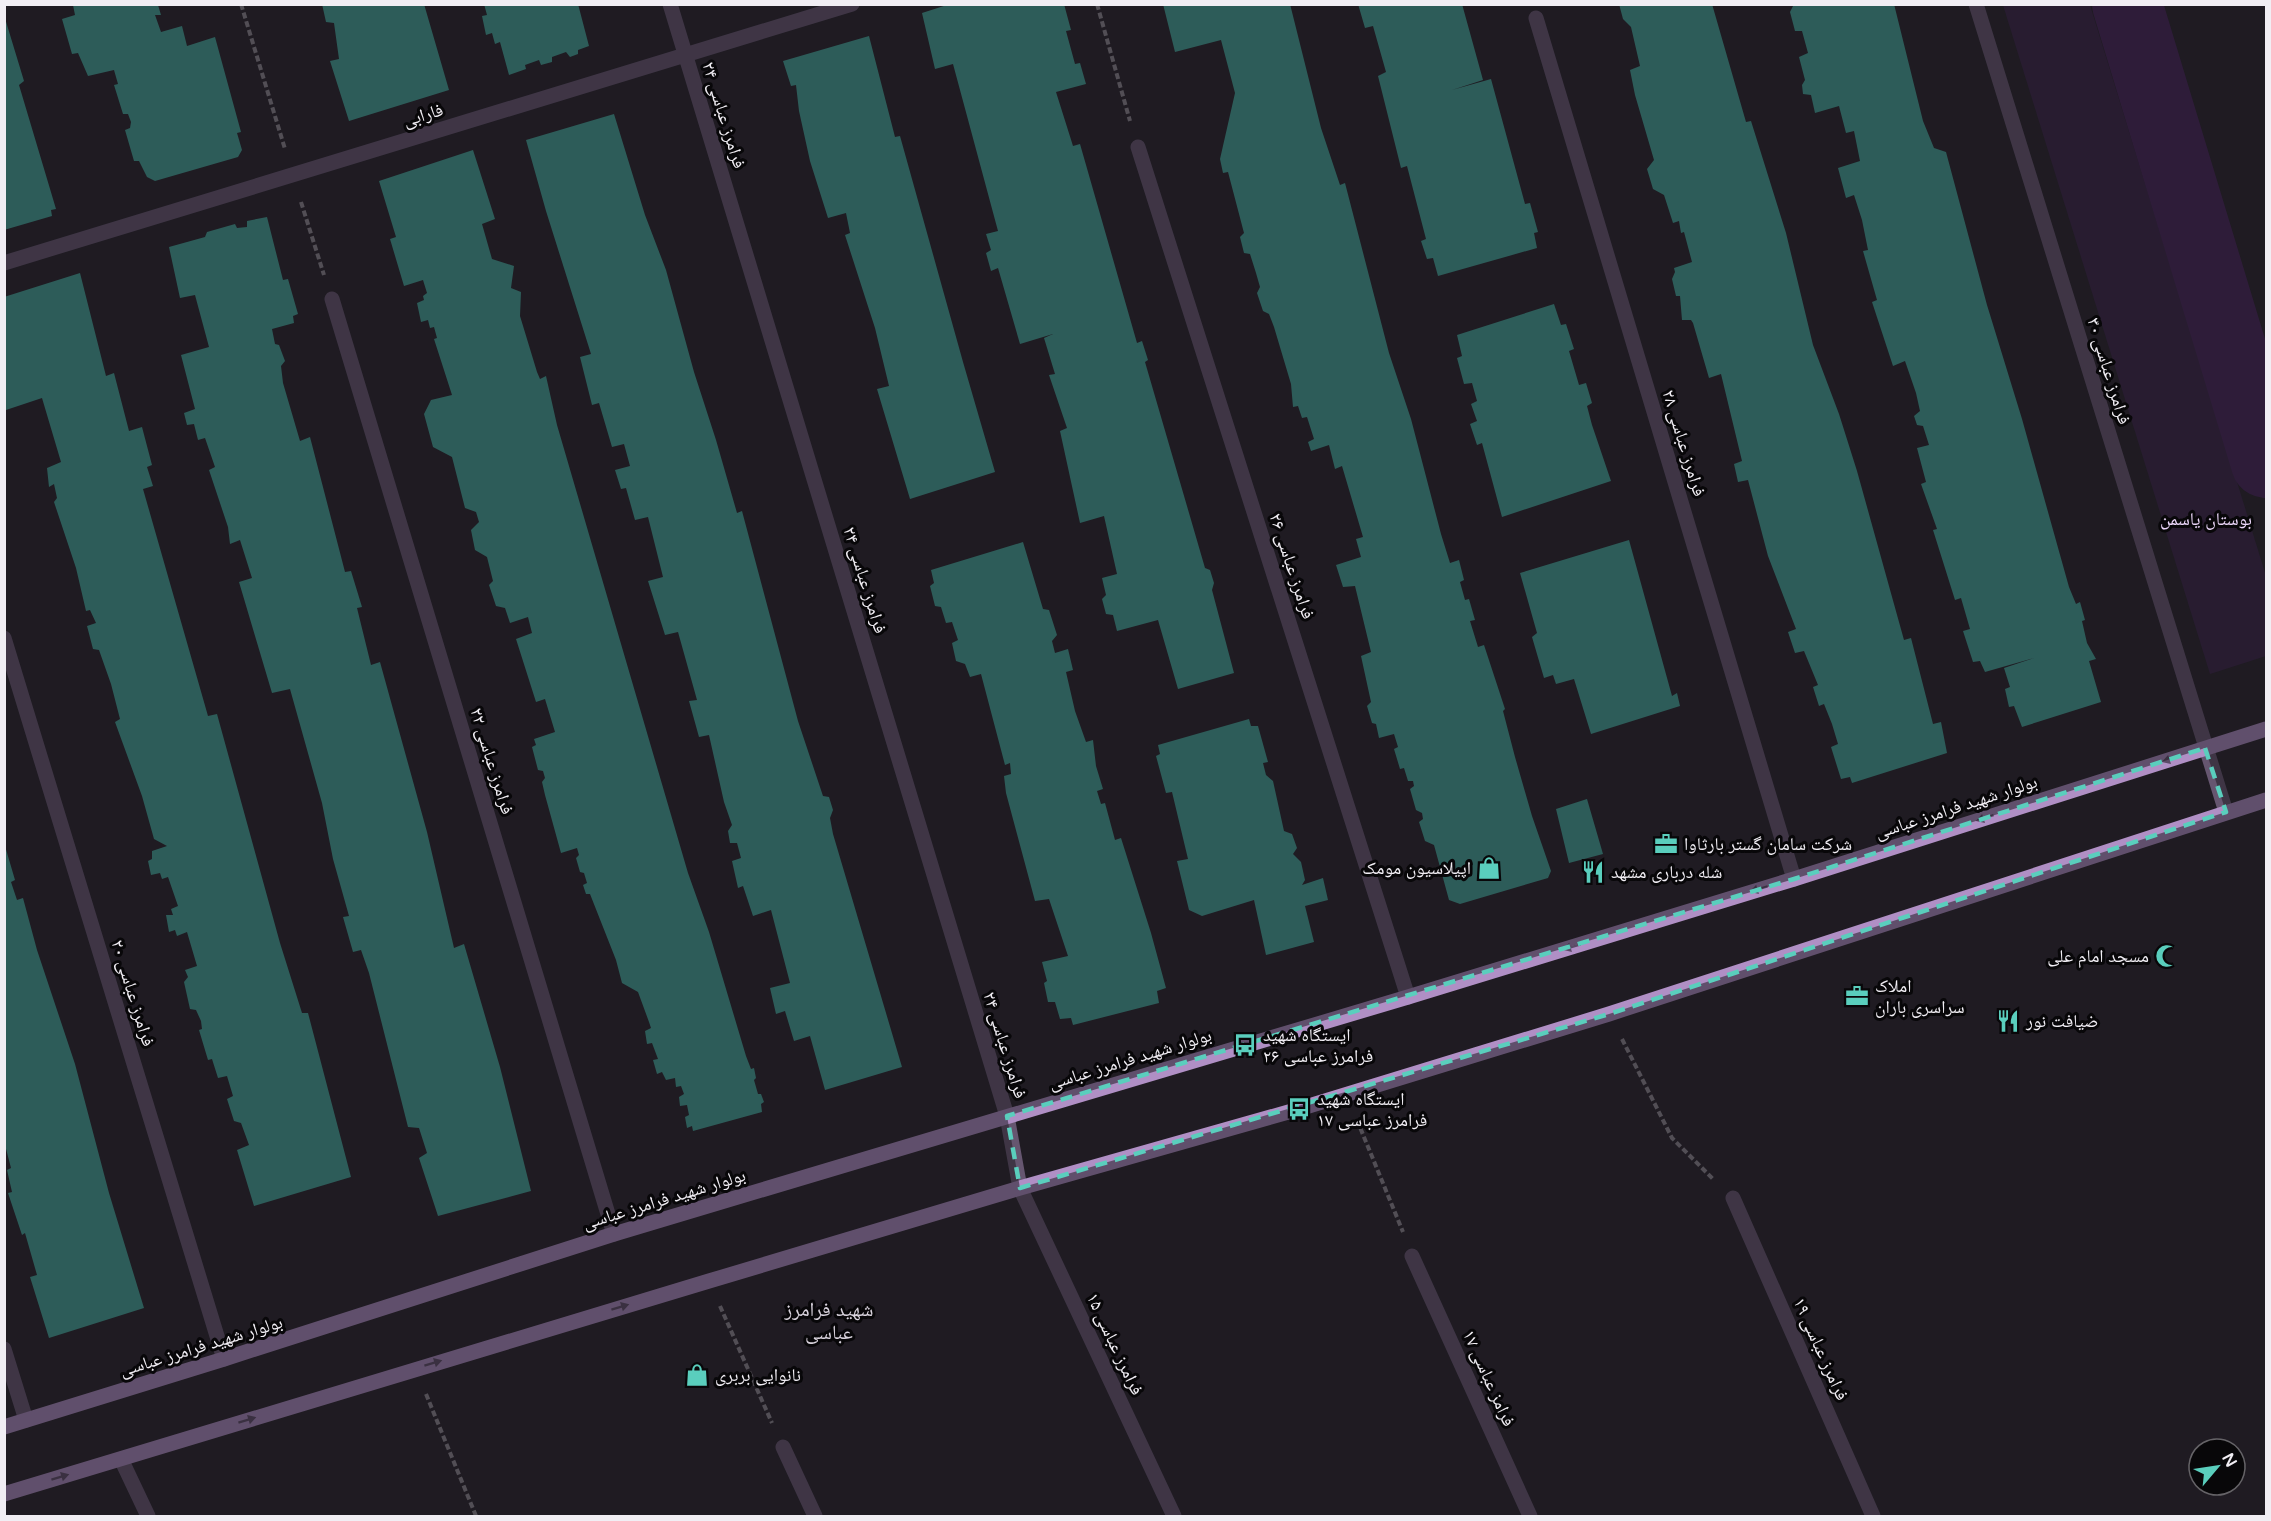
<svg xmlns="http://www.w3.org/2000/svg" width="2271" height="1521" viewBox="0 0 2271 1521" font-family="'Varela Round','Noto Naskh Arabic',sans-serif">
  <style>
    .green { fill: #331e41 }
    .lines { fill: none; stroke-linecap: round; stroke-linejoin: round }
    .river { stroke: #411e55; stroke-width: 70 }
    .building { fill: #3fab9b }
    .path { stroke: #908d93; stroke-width: 4; stroke-dasharray: 6 3; stroke-linecap: butt }
    .minor { stroke: #665670; stroke-width: 15 }
    .major { stroke: #b08fc5; stroke-width: 15 }
    .oneway { fill: #5c4b67 }
    .marked { fill: none; stroke: #5acebd; stroke-width: 4.5; stroke-dasharray: 12 8; stroke-linejoin: round }
    .labels { text-anchor: middle; stroke-width: 6; stroke-linejoin: round; paint-order: stroke }
    .street-label { font-size: 18px; fill: #f1eef4; stroke: #080709 }
    .park-label { font-size: 18px; fill: #ecd7fa; stroke: #080709 }
    .poi-label { font-size: 18px; fill: #f1eef4; stroke: #080709; text-anchor: start }
    .neighbourhood-label { font-size: 20px; fill: #d9d3dd; stroke: #080709 }
  </style>
  <rect width="100%" height="100%" fill="#1f1b22"/>
  <!-- green -->
  <path class="green" d="M2003,5H2090L2266,576V656L2210,674Z"/>
  <g class="lines">
    <!-- river -->
    <path class="river" d="M2127,4L2266,463"/>
  </g>
  <!-- building -->
  <path class="building" d="M322,4H424L449,90L349,121L330,61L339,59L334,23L326,22Z
    M484,4H578L589,46L578,50V54L570,57L566,52L552,57V62L541,65L539,60L525,65L526,69L509,75L500,42L495,44L492,33L486,35L482,16L487,15Z
    M950,4H1064L1071,30L1066,31L1075,64L1080,63L1086,84L1056,92L1073,146L1080,144L1137,343L1142,341L1148,360L1145,362L1189,513L1205,568L1210,570L1214,583L1212,590L1234,673L1178,689L1158,620L1117,631L1113,615L1106,614L1102,599L1106,595L1102,578L1117,574L1104,516L1080,523L1060,431L1067,428L1049,375L1055,374L1044,338L1053,334L1020,344L998,268L991,271L986,253L991,250L986,234L998,231L953,64L935,69L922,13Z
    M1163,4H1290L1321,128L1340,185L1345,183L1389,353L1411,419L1441,534L1450,563L1459,560L1464,580L1460,582L1465,600L1469,599L1475,620L1470,621L1478,647L1484,645L1505,709L1503,711L1515,757L1532,816L1551,871L1548,878L1460,904L1449,900L1434,845L1425,841L1419,822L1423,819L1422,813L1416,810L1410,789L1414,786L1413,781H1408L1404,768L1400,769L1394,749L1398,747L1394,734L1379,738L1376,724L1372,723L1367,706L1371,702L1361,656L1371,652L1355,586L1343,587L1336,565L1361,557L1356,539L1363,537L1342,466L1335,469L1329,445L1311,451L1308,442L1314,439L1307,417L1302,418L1298,406L1293,407L1291,384L1274,327L1269,314L1263,311L1257,293L1260,287L1256,273L1250,254L1244,253L1240,237L1244,233L1228,172L1223,173L1220,159L1235,93L1221,40L1175,52Z
    M1358,4H1462L1483,80L1452,90L1491,79L1525,204L1530,203L1538,232L1534,233L1537,248L1438,276L1433,258L1427,259L1421,241L1426,239L1407,166L1401,168L1378,76L1386,72L1373,26L1365,28Z
    M1619,4H1712L1746,122L1751,121L1786,233L1813,345L1839,414L1857,471L1904,640L1911,638L1933,724L1941,722L1947,753L1852,783L1850,777L1841,779L1831,747L1838,744L1832,724L1824,704L1819,706L1813,687L1818,685L1804,651L1795,653L1788,632L1796,629L1768,556L1748,480L1738,482L1734,464L1742,461L1721,374L1709,378L1693,323L1691,320H1682L1680,296H1676L1672,279L1675,272L1674,268L1692,262L1684,232L1681,233L1679,221L1673,223L1664,195L1653,189L1647,169L1654,160L1635,95L1630,70L1640,66L1631,27L1623,19Z
    M1794,4H1894L1923,121L1934,148L1946,152L1987,305L2022,419L2069,587L2076,604L2080,602L2085,620L2082,621L2087,643L2096,659L2089,661L2101,702L2022,727L2014,706L2009,707L2005,689L2010,687L2004,668L2034,658L1985,672L1980,661L1973,662L1963,631L1970,629L1961,598L1955,600L1933,530L1937,529L1921,484L1926,482L1917,448L1929,445L1923,426L1917,425L1914,416L1920,411L1916,393L1905,361L1893,366L1872,302L1877,300L1863,251L1868,250L1862,220L1854,195L1846,198L1838,168L1860,161L1854,131L1846,133L1839,106L1815,113L1811,95L1803,94L1802,85L1805,80L1799,57L1808,53L1802,31H1795L1790,12Z
    M73,5H158L161,15H155L161,32L182,26L187,46L215,37L241,132L237,133L242,150L238,157L155,181L147,177L139,161H134L125,130L130,128L131,122L128,114H123L114,85L118,84L114,70L88,76L78,53L72,54L62,19L75,15Z
    M4,15L24,81L19,85L56,209L51,210L52,216L4,230Z
    M869,36L895,137L900,136L963,362L995,472L910,499L877,389L889,386L875,328L845,235L850,233L846,213L828,218L810,161L799,111L796,85L791,86L783,61Z
    M614,114L645,215L666,270L694,372L716,440L737,513L742,511L798,721L823,796L829,797L833,810L830,818L833,834L902,1067L825,1090L810,1036L794,1041L785,1011L776,1014L770,988L790,983L771,910L753,916L743,886L738,888L732,861L741,858L737,843H730L728,831L732,825L724,802L709,735L699,737L689,701L697,700L678,632L665,635L648,581L663,577L648,517L635,520L626,488L621,489L615,470L630,466L624,444L612,447L599,403L592,405L580,357L591,354L546,211L526,140Z
    M473,150L495,219L482,224L492,259L514,266L511,288L521,292L520,316L537,372L540,379L546,376L557,425L688,873L709,932L746,1056L751,1069L754,1068L756,1078L754,1080L758,1094H761L764,1102L761,1104L762,1112L693,1131L692,1126L687,1128L685,1117L689,1115L687,1105L680,1106L679,1097L684,1094L681,1086L676,1087L675,1078L666,1080L662,1072L657,1074L653,1060L658,1059L652,1043L647,1044L645,1031L651,1028L649,1022L638,992L622,983L616,960L590,894H586L583,885L587,883L584,873L580,872L576,858L579,855L577,848L561,853L545,795L542,782L545,778L543,771L538,770L532,747L536,745L534,739L555,732L545,699L536,702L516,639L532,633L528,617L510,623L505,608L496,606L489,585L493,581L487,557L475,550L471,530L479,522L476,512L465,508L452,457L433,447L424,414L431,400L452,395L434,339L437,338L434,327L430,328L428,320L421,322L417,303L424,300L423,296L427,293L423,280L404,286L390,239L396,237L379,181Z
    M267,217L283,280L288,279L298,314L293,316L294,323L272,329L275,344L279,345L285,361L281,366L283,383L300,441L310,437L345,572L351,571L362,607L357,608L371,665L380,662L427,832L454,948L464,944L500,1067L531,1191L438,1216L419,1158L427,1153L419,1128L408,1127L369,973L361,950L353,952L343,917L349,916L333,859L322,803L290,689L272,693L239,582L252,578L240,540L230,544L228,527L209,470L215,467L205,438L198,440L194,424L187,425L184,413L195,409L181,355L209,347L195,295L180,298L169,247L205,237L207,232L235,224L237,228L247,227V221Z
    M80,273L106,376L114,373L129,431L142,427L152,465L147,467L153,486L143,489L208,716L217,714L280,943L302,1013H308L351,1177L254,1206L237,1150L249,1145L241,1123L234,1121L227,1099L233,1096L227,1076L218,1078L212,1059L208,1060L199,1030L202,1029L201,1021L196,1010L190,1009L184,982L188,977L185,970L197,966L187,932L177,936L175,930L169,932L166,915H173L171,909L178,906L168,877L162,879L160,873L151,875L148,861L152,859V851L167,846L154,839L142,796L115,722L120,719L111,684L99,650L93,649L87,626L96,623L90,610L86,611L76,568L54,502L57,498L54,484L49,487L47,468L61,462L42,398L6,410L4,406V297Z
    M1554,304L1561,325L1566,324L1574,349L1569,351L1579,385L1586,383L1592,403L1587,406L1592,425L1611,481L1502,517L1482,443L1477,445L1470,424L1477,421L1471,404L1477,401L1472,383L1464,384L1457,358L1462,356L1457,335Z
    M1629,540L1672,696L1677,693L1680,706L1591,734L1574,679L1556,684L1553,675L1544,678L1532,637L1537,633L1520,573Z
    M1023,542L1043,609L1049,610L1057,635L1052,641L1055,653L1068,649L1073,670L1066,672L1075,711L1086,742L1093,740L1096,766L1103,789L1097,791L1101,804L1105,803L1115,840L1121,838L1151,933L1166,988L1157,991L1159,1003L1073,1025L1071,1018L1060,1019L1055,1002H1048L1044,983L1047,981L1042,962L1068,956L1049,899L1035,901L1006,793L1004,776L1011,774L1010,763L1005,765L981,674L970,677L965,664L956,661L952,643L958,640L952,622L946,623L941,607L935,606L930,586L934,583L931,570Z
    M1249,719L1251,726H1258L1268,762L1263,763L1266,775L1273,781L1284,831L1292,834L1297,848L1293,854L1301,862L1305,880L1302,885L1323,878L1328,900L1305,906L1314,942L1266,955L1254,900L1202,916L1189,910L1177,861L1188,859L1172,792L1166,793L1156,756L1160,754L1158,745Z
    M1587,799L1603,854L1569,863L1556,809Z
    M5,846L15,880L11,882L17,900L23,898L37,950L75,1064L109,1193L144,1308L49,1338L30,1277L37,1275L25,1233L22,1235L8,1193L12,1192L7,1170L11,1168L5,1145Z"/>
  <g class="lines">
    <!-- path -->
    <path class="path" d="M241,4L285,149
      M1097,4L1130,121
      M301,202L324,275
      M1622,1039L1672,1138L1713,1179
      M1357,1120L1403,1232
      M720,1306L772,1423
      M426,1394L476,1516"/>
    <!-- minor -->
    <path class="minor" d="M670,4L1007,1116L1020,1188L1174,1516
      M1976,4L2226,812
      M1536,18L1794,879
      M1138,147L1408,997
      M4,263L852,4
      M332,299L614,1234
      M4,638L224,1359
      M1733,1198L1873,1516
      M1412,1256L1530,1516
      M4,1349L26,1420
      M783,1447L815,1516
      M121,1459L148,1516"/>
    <!-- major -->
    <path class="major" d="M4,1427L224,1359L614,1234L1408,997L1794,879L2266,729
      M4,1494L709,1281L1020,1188L1299,1109L1609,1014L2266,800"/>
  </g>
  <!-- one-way arrows -->
  <defs><path id="oneway-solid" d="M-6-.8H1V-3.2L6.5 0L1 3.2V.8H-6Z" transform="scale(1.5)"/></defs>
  <g class="oneway">
    <use href="#oneway-solid" transform="translate(2171 759) rotate(162)"/>
    <use href="#oneway-solid" transform="translate(1985 818) rotate(162)"/>
    <use href="#oneway-solid" transform="translate(1759 889) rotate(163)"/>
    <use href="#oneway-solid" transform="translate(1572 947) rotate(163)"/>
    <use href="#oneway-solid" transform="translate(620 1307) rotate(-17)"/>
    <use href="#oneway-solid" transform="translate(433 1363) rotate(-17)"/>
    <use href="#oneway-solid" transform="translate(247 1420) rotate(-17)"/>
    <use href="#oneway-solid" transform="translate(60 1477) rotate(-17)"/>
  </g>
  <!-- marked area -->
  <path d="M0 0H2271V1521H0ZM2205,748L2226,812L1609,1014L1020,1188L1007,1116L1794,879Z" fill="#1f1b22" fill-opacity=".55" fill-rule="evenodd"/>
  <path class="marked" d="M2205,748L2226,812L1609,1014L1020,1188L1007,1116L1794,879Z"/>
  <!-- icons -->
  <defs>
    <g id="office-bare" transform="scale(1.8)"><path d="M-6-3h4V-5.5h4V-3h4V5H-6ZM-1-4.5V-3h2v-1.5ZM-6 0V1H6V0Z" fill="#5acebd" stroke="#080709" stroke-width="2.5" paint-order="stroke"/></g>
    <g id="shop-bare" transform="scale(1.8)"><path d="M-5-2.5h2.3a2.7 3.5 0 0 1 5.4 0H5L5.5 6h-11ZM-1.5-2.5h3a1.5 2.3 0 0 0-3 0Z" fill="#5acebd" stroke="#080709" stroke-width="2.5" paint-order="stroke"/></g>
    <g id="restaurant-bare" transform="scale(1.8)"><path d="M-5-6h1v4h1v-4h1v4h1v-4h1v5L-1.5 .5V6h-2V.5L-5-1ZM5-6V6H3V1.5H1.5Q1.5-4 5-6Z" fill="#5acebd" stroke="#080709" stroke-width="2.5" paint-order="stroke"/></g>
    <g id="mosque-bare" transform="scale(1.8)"><path d="M3.5-4.9A6 6 0 1 0 3.5 4.9A5 5 0 1 1 3.5-4.9Z" fill="#5acebd" stroke="#080709" stroke-width="2.5" paint-order="stroke"/></g>
    <g id="bus-bare" transform="scale(1.8)"><path d="M-5-6H5V4H4V6H2V4H-2V6H-4V4H-5ZM-3.5-4V0h7V-4ZM-3.5 1.2v1.5H-2V1.2ZM2 1.2v1.5H3.5V1.2Z" fill="#5acebd" stroke="#080709" stroke-width="2.5" paint-order="stroke"/></g>
  </defs>
  <g fill-rule="evenodd">
    <use href="#office-bare" x="1666" y="844"/>
    <use href="#shop-bare" x="1489" y="868"/>
    <use href="#restaurant-bare" x="1593" y="872"/>
    <use href="#mosque-bare" x="2167" y="956"/>
    <use href="#office-bare" x="1857" y="996"/>
    <use href="#restaurant-bare" x="2008" y="1021"/>
    <use href="#bus-bare" x="1245" y="1045"/>
    <use href="#bus-bare" x="1299" y="1109"/>
    <use href="#shop-bare" x="697" y="1375"/>
  </g>
  <g class="labels">
    <!-- street labels -->
    <g class="street-label">
      <text transform="translate(423 115) rotate(-17)" y="6">فارابی</text>
      <text transform="translate(724 115) rotate(73)" y="6">فرامرز عباسی ۲۴</text>
      <text transform="translate(2109 371) rotate(73)" y="6">فرامرز عباسی ۳۰</text>
      <text transform="translate(1684 443) rotate(73)" y="6">فرامرز عباسی ۲۸</text>
      <text transform="translate(1292 566) rotate(72)" y="6">فرامرز عباسی ۲۶</text>
      <text transform="translate(865 580) rotate(73)" y="6">فرامرز عباسی ۲۴</text>
      <text transform="translate(492 761) rotate(73)" y="6">فرامرز عباسی ۲۲</text>
      <text transform="translate(1956 807) rotate(-18)" y="6">بولوار شهید فرامرز عباسی</text>
      <text transform="translate(133 993) rotate(73)" y="6">فرامرز عباسی ۲۰</text>
      <text transform="translate(1005 1045) rotate(73)" y="6">فرامرز عباسی ۲۴</text>
      <text transform="translate(1130 1059) rotate(-17)" y="6">بولوار شهید فرامرز عباسی</text>
      <text transform="translate(664 1199) rotate(-17)" y="6">بولوار شهید فرامرز عباسی</text>
      <text transform="translate(1115 1344) rotate(65)" y="6">فرامرز عباسی ۱۵</text>
      <text transform="translate(201 1346) rotate(-17)" y="6">بولوار شهید فرامرز عباسی</text>
      <text transform="translate(1821 1349) rotate(66)" y="6">فرامرز عباسی ۱۹</text>
      <text transform="translate(1489 1378) rotate(66)" y="6">فرامز عباسی ۱۷</text>
    </g>
    <!-- park labels -->
    <g class="park-label">
      <text x="2206" y="525">بوستان یاسمن</text>
    </g>
    <!-- poi labels -->
    <g class="poi-label">
      <text x="1684" y="850">شرکت سامان گستر بارثاوا</text>
      <text x="1471" y="874" text-anchor="end">اپیلاسیون مومک</text>
      <text x="1611" y="878">شله درباری مشهد</text>
      <text x="2149" y="962" text-anchor="end">مسجد امام علی</text>
      <text x="1875" y="992">املاک<tspan x="1875" dy="21">سراسری باران</tspan></text>
      <text x="2026" y="1027">ضیافت نور</text>
      <text x="1263" y="1041">ایستگاه شهید<tspan x="1263" dy="21">فرامرز عباسی ۲۶</tspan></text>
      <text x="1317" y="1105">ایستگاه شهید<tspan x="1317" dy="21">فرامرز عباسی ۱۷</tspan></text>
      <text x="715" y="1381">نانوایی بربری</text>
    </g>
    <!-- neighbourhood labels -->
    <g class="neighbourhood-label">
      <text x="829" y="1316">شهید فرامرز<tspan x="829" dy="23">عباسی</tspan></text>
    </g>
  </g>
  <!-- border -->
  <rect width="2271" height="1521" fill="none" stroke="#f1eef4" stroke-width="12"/>
  <!-- north arrow -->
  <g transform="translate(2217 1467) rotate(61)"><circle r="28" fill="#080709" stroke="#656367" stroke-width="1.5"/>
  <path d="M0-4.5L10 22L0 15L-10 22Z" fill="#5acebd"/>
  <text y="-9" font-size="16" font-weight="bold" text-anchor="middle" fill="#f1eef4">N</text>
  </g>
</svg>
